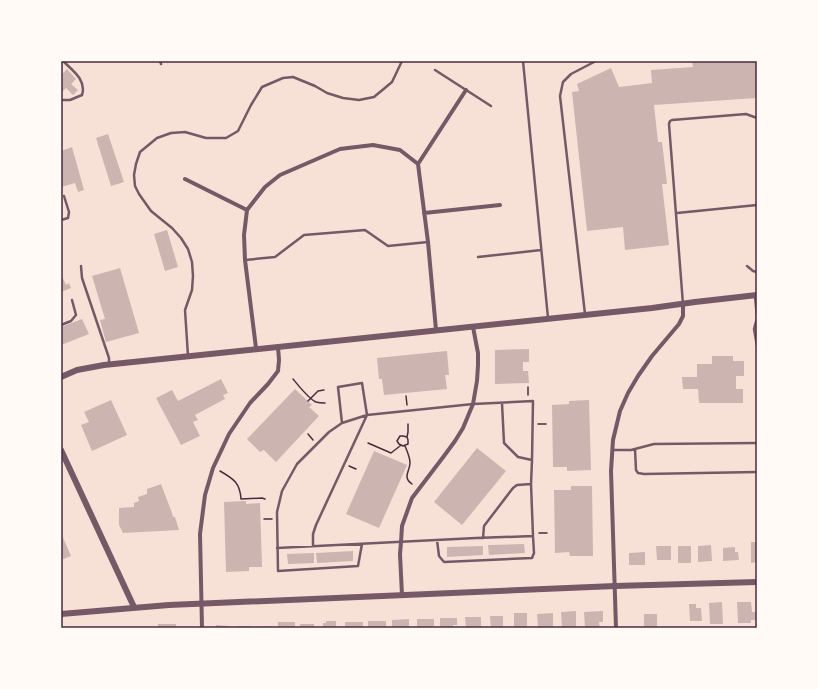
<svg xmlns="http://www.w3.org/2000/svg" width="818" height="689" viewBox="0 0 818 689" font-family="'Archivo Narrow',sans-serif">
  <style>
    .building { fill: #ccb4b1 }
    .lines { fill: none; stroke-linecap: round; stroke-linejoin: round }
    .path { stroke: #4a2c40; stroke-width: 1.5 }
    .service { stroke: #755966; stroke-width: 2.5 }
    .minor { stroke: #755966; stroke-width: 4 }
    .tertiary { stroke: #755966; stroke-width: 6 }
    .neatline { fill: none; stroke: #4a2c40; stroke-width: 1.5 }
  </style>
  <rect width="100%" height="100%" fill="#f7e1d7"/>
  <!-- building -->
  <path class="building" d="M692,61H757V98L654,105L658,142H662L667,184H662L669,245L625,250L623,227L587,231L572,92L579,91L577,84L611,68L619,87L652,83L651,70L693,67Z
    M67,69L76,79L71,84L78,90L73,95L66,88L61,93V75Z
    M108,134L124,182L111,186L96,138Z
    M72,147L84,190L78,192L75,183L61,187V151Z
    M167,230L178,267L165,271L154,234Z
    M120,268L139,333L106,342L100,320L105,319L92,276Z
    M61,274L66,285L69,283L71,288L61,292Z
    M82,319L89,334L61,345V327Z
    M529,349V362H523V371H528L529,383L495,384V350Z
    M447,351L449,375H445L447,389L384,395L382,379H379L377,358Z
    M712,356H733V361H744V376H736V389H743V403H699L698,389H683L682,377H697V364H712Z
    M221,379L228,393L223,395L225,399L195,415L198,420L193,422L200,436L181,445L156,398L172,390L178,401Z
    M295,389L312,405L309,407L319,416L276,462L264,450L260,452L247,439Z
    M111,400L127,435L92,451L81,425L89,422L84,412Z
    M589,400L591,470L567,471V467H553L552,405L569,404V401Z
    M477,448L506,471L462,525L434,502Z
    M374,451L407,465L379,528L346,514Z
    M161,484L172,513L173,517H175L179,530L123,533L119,525V508L134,507V503L139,501L138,497L147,494V489Z
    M571,486H592L593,556H570L569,552L555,553L554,490H571Z
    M246,501V504L260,503L262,567H249V571L226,572L224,502Z
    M61,533L71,556L61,560Z
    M751,542H757V562L751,563Z
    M524,544L525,553L489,555L488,545Z
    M711,545L712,561L698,562V546Z
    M483,546V555L447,557V547Z
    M656,546H671V560H657Z
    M678,546H691V563H678Z
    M735,547V552H738L739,560L723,561V548Z
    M353,551V561L317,563L316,553Z
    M645,552V565H629V553Z
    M314,553V563L288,564L287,554Z
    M722,602L723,624H710L709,603Z
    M737,602H751L752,612H757V620H751V623H738Z
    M689,604H696V608H701L702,621H690Z
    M576,611V628H562L561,612Z
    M603,611V622H599L600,628H585L584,612Z
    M514,613H527V628H514Z
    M553,613V627H538L537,614Z
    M644,614H657V628H644Z
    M490,616H503V628H491Z
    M465,617H481V628H466Z
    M440,618H457V625H453V628H440Z
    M409,619V628H392V620Z
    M417,619H434V626H431V628H417Z
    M326,621H336V628H323V623H326Z
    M368,621H386V628H368Z
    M278,622H295V628H278Z
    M345,622H363V628H345Z
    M158,624H176V628H158Z
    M300,624H314V628H300Z
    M216,625L229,626V628H216Z
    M237,626H250V628H238Z
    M272,626V628H255V627Z"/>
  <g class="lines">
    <!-- path -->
    <path class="path" d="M293,379C298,385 309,399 316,402C319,403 322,403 325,403
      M528,387V395
      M406,396L407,405
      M308,401L318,391L324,390
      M538,424H546
      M308,434L313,440
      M407,437L403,436H400L397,441L399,444L403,446L408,444V440L407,437L408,432V424
      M368,443L391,453L400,446
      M405,446C407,451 410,457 410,463C410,471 402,477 412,484
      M349,466L356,469
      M220,471C234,479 240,483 241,499L262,498L265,499
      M264,519H272
      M539,533H547"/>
    <!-- service -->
    <path class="service" d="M160,61L161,64
      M523,61L548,318
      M435,70L491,106
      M61,100H70L82,95C87,80 72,70 63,61
      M677,213L757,205
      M61,220L68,218L69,212L64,196
      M478,257L541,250
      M245,260L275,257L304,235L365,230L388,246L428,242
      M81,266L82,278L109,358V363
      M747,266L753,271L757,272
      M755,296L757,318L754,329L757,346
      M683,304L669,124L670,121L672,120L746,114L757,118
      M585,314L560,96L563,82L571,74L596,61
      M61,325L71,321L76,315L72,300
      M188,356L185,310L192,290L193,276L192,262L188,249L181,238L172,228L151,211L139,194L135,186L134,175L136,164L140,152L157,138L171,133L185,132L206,138H226L238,131L251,105L262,87L283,78L293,77L315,86L327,93L343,98L359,100L374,97L392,82L402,61
      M635,449L636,470L638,473L644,474L757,472
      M612,450H631L654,444L757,443
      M483,538L484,526L513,488L517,485L531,484
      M437,540L439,556L444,562L532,558L534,553L533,536
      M362,544L358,566L278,571L277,512L282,491L297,464L329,432L342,423L367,415L473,404L533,401L532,460L518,457L504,443L502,403
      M313,546V534L316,525L367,415L362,383L338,387L342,423
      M277,548L476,538L533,536L531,484L532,460"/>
    <!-- minor -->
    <path class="minor" d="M418,164L466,90
      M185,179L247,210
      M424,213L500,205
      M256,348L245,260L244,235L247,210L265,187L280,175L340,149L348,148L373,145L400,150L418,164L428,242L436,330
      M402,595L400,554L401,542L402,526L412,498L444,456L455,441L463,428L473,404L477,381L478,365V353L473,327
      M202,628L200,534L205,495L213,468L229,434L250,403L268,384L278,371L279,360L278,347
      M616,628L611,471L613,440L620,411L628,393L638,376L652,356L679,324L683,316V304"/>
    <!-- tertiary -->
    <path class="tertiary" d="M61,377L77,370L104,365L652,308L695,302L757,295
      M61,450L134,607
      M61,614L169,605L615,586L757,582"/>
  </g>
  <!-- border -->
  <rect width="818" height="689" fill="none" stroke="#fffaf5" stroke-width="124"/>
  <rect x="62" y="62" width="694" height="565" class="neatline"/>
</svg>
